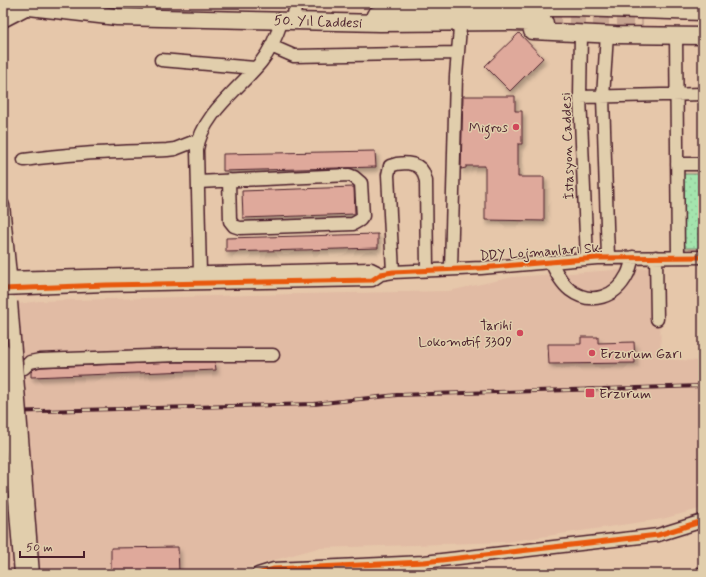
<svg xmlns="http://www.w3.org/2000/svg" width="706" height="577" viewBox="0 0 706 577" font-family="Mynerve,sans-serif">
  <style>
    .built { fill: #e1bba4 }
    .grass { fill: url(#grass-dots); stroke: #77826c }
    .building { fill: #dfa99b; stroke: #4a1f2b; filter: url(#shadow) }
    .lines { fill: none; stroke-linecap: round; stroke-linejoin: round }
    .major-tunnel { stroke: #c7a591; stroke-width: 16; stroke-dasharray: 16 8; stroke-linecap: butt }
    .minor-casing { stroke: #4a1f2b; stroke-width: 15 }
    .major-casing { stroke: #4a1f2b; stroke-width: 19 }
    .minor { stroke: #e1ceac; stroke-width: 12 }
    .major { stroke: #e1ceac; stroke-width: 16 }
    .rail-casing { stroke: #4a1f2b; stroke-width: 4 }
    .rail { stroke: #e1ceac; stroke-width: 2.5; stroke-dasharray: 8; stroke-linecap: butt }
    .minor-bridge-casing { stroke: #4a1f2b; stroke-width: 15; stroke-linecap: butt }
    .minor-bridge { stroke: #e1ceac; stroke-width: 12 }
    .cycleway-casing { stroke: #e1ceac; stroke-width: 8 }
    .cycleway { stroke: #e8590c; stroke-width: 5 }
    .poi-dot { fill: #d1495b; stroke: #e1ceac; stroke-width: 1.5 }
    .labels { text-anchor: middle; stroke-width: 3; stroke-linejoin: round; paint-order: stroke }
    .street-label { font-size: 14px; fill: #4a1f2b; stroke: #e1ceac }
    .poi-label { font-size: 14px; fill: #4a1f2b; stroke: #e1ceac; text-anchor: end }
  </style>
  <defs>
    <pattern id="grass-dots" width="8" height="8" patternUnits="userSpaceOnUse"><rect width="8" height="8" fill="#a4e4ae"/><path d="M2 2h.1M6 6h.1" fill="none" stroke="#8fc396" stroke-width="1.8" stroke-linecap="round"/></pattern>
    <filter id="shadow"><feDropShadow dx="2.5" dy="4" stdDeviation="2" flood-color="#0004"/></filter>
  </defs>
  <rect width="100%" height="100%" fill="#e6c7aa"/>
  <filter id="ink" filterUnits="userSpaceOnUse"><feTurbulence type="fractalNoise" baseFrequency=".025" numOctaves="2"/><feDisplacementMap in="SourceGraphic" scale="8" xChannelSelector="R" yChannelSelector="G"/><feConvolveMatrix kernelMatrix="1 2 1 2 8 2 1 2 1" color-interpolation-filters="sRGB"/></filter>
  <g filter="url(#ink)">
    <!-- built -->
    <path class="built" d="M659,267L661,358L677,360L703,361V508L662,519L506,542L318,548L223,574H3V306L39,301L251,295L449,291L513,277Z"/>
    <!-- grass -->
    <path class="grass" d="M682,174H703V248H682Z"/>
    <!-- building -->
    <path class="building" d="M519,33L543,58L510,91L485,66Z
      M463,96H515V111H522V144H518V177H544V221L485,220V166H466V168L461,169Z
      M375,151L376,167L223,171V154Z
      M354,187L355,214L243,218L242,191Z
      M378,234V248L226,252V238Z
      M581,337H598V343L634,342L635,363L549,364L548,344H581Z
      M177,362H215L216,370L31,377V372L34,369L41,367Z
      M178,547L179,574H111V548Z"/>
    <g class="lines">
      <!-- major-tunnel -->
      <path class="major-tunnel" d="M545,23L643,25"/>
      <!-- minor casing -->
      <g class="minor-casing">
        <path id="minor" d="M149,11V3
          M294,14L296,3
          M3,21L30,7
          M581,33L580,97L587,259
          M607,34L603,97L608,258
          M676,36L678,257
          M271,46L294,56L458,53
          M161,60L255,68
          M580,97L703,94
          M24,160C71,153 119,152 167,150L175,149L198,140
          M677,164H703
          M198,182L349,175L354,177L361,183L363,216L360,220L353,224L240,228L234,226L230,221L229,180
          M3,205L11,285
          M656,257L657,319
          M551,262C556,272 561,283 570,290C591,306 616,297 627,275C630,270 631,263 633,257
          M451,269L456,76L460,28
          M393,272L388,175L390,166C400,162 417,161 423,172C424,174 425,178 426,181L427,270
          M200,273L197,150C201,115 240,88 261,62C271,50 277,35 282,20
          M3,278L371,269L381,274
          M3,289L106,285L372,280L381,274L393,272L481,268L597,258L703,257
          M8,373L13,372L24,368L30,362L40,360L177,355H273
          M258,574L274,569L424,562L658,535L703,521
          M700,574L703,573"/>
      </g>
      <!-- major casing -->
      <g class="major-casing">
        <path id="major" d="M3,4L117,17L380,23L512,22L545,23
          M375,15L388,9L403,8H575L703,12
          M532,31L616,35L703,36"/>
      </g>
      <!-- minor -->
      <use href="#minor" class="minor"/>
      <!-- major -->
      <use href="#major" class="major"/>
      <!-- rail casing -->
      <g class="rail-casing">
        <path id="rail" d="M3,412L314,404L397,395L703,386"/>
      </g>
      <!-- rail -->
      <use href="#rail" class="rail"/>
      <!-- minor-bridge casing -->
      <g class="minor-bridge-casing">
        <path id="minor-bridge" d="M11,302L33,574
          M3,349L21,574"/>
      </g>
      <!-- minor-bridge -->
      <use href="#minor-bridge" class="minor-bridge"/>
      <!-- cycleway casing -->
      <g class="cycleway-casing">
        <path id="cycleway" d="M3,289L106,285L372,280L381,274L393,272L481,268L597,258L703,257
          M258,574L274,569L424,562L658,535L703,521"/>
      </g>
      <!-- cycleway -->
      <use href="#cycleway" class="cycleway"/>
    </g>
  </g>
  <!-- markers -->
  <g class="poi-dot">
    <circle cx="516" cy="127" r="4"/>
    <circle cx="520" cy="333" r="4"/>
    <circle cx="592" cy="353" r="4"/>
    <rect x="585" y="388" width="10" height="10" rx="2"/>
  </g>
  <g class="labels">
    <!-- street labels -->
    <g class="street-label">
      <text transform="translate(318 21) rotate(2)" y="5">50. Yıl Caddesi</text>
      <text transform="translate(567 146) rotate(-92)" y="5">İstasyon Caddesi</text>
      <text transform="translate(541 251) rotate(-4)" y="5">DDY Lojmanları Sk.</text>
    </g>
    <!-- poi labels -->
    <g class="poi-label">
      <text x="508" y="132">Migros</text>
      <text x="512" y="330">Tarihi<tspan x="512" dy="16">Lokomotif 3309</tspan></text>
      <text x="600" y="358" text-anchor="start">Erzurum Garı</text>
      <text x="599" y="398" text-anchor="start">Erzurum</text>
    </g>
  </g>
  <!-- margin -->
  <rect width="706" height="577" fill="none" stroke="#e1ceac" stroke-width="16"/>
  <rect x="8" y="8" width="690" height="561" fill="none" stroke="#4a1f2b" stroke-width="1.5" filter="url(#ink)"/>
  <!-- scale -->
  <path d="M20 551v6h64v-6" fill="none" stroke="#4a1f2b" stroke-width="2"/>
  <text x="26" y="551" font-size="12" fill="#4a1f2b" stroke="#e1ceac" stroke-width="3" paint-order="stroke">50 m</text>
</svg>
